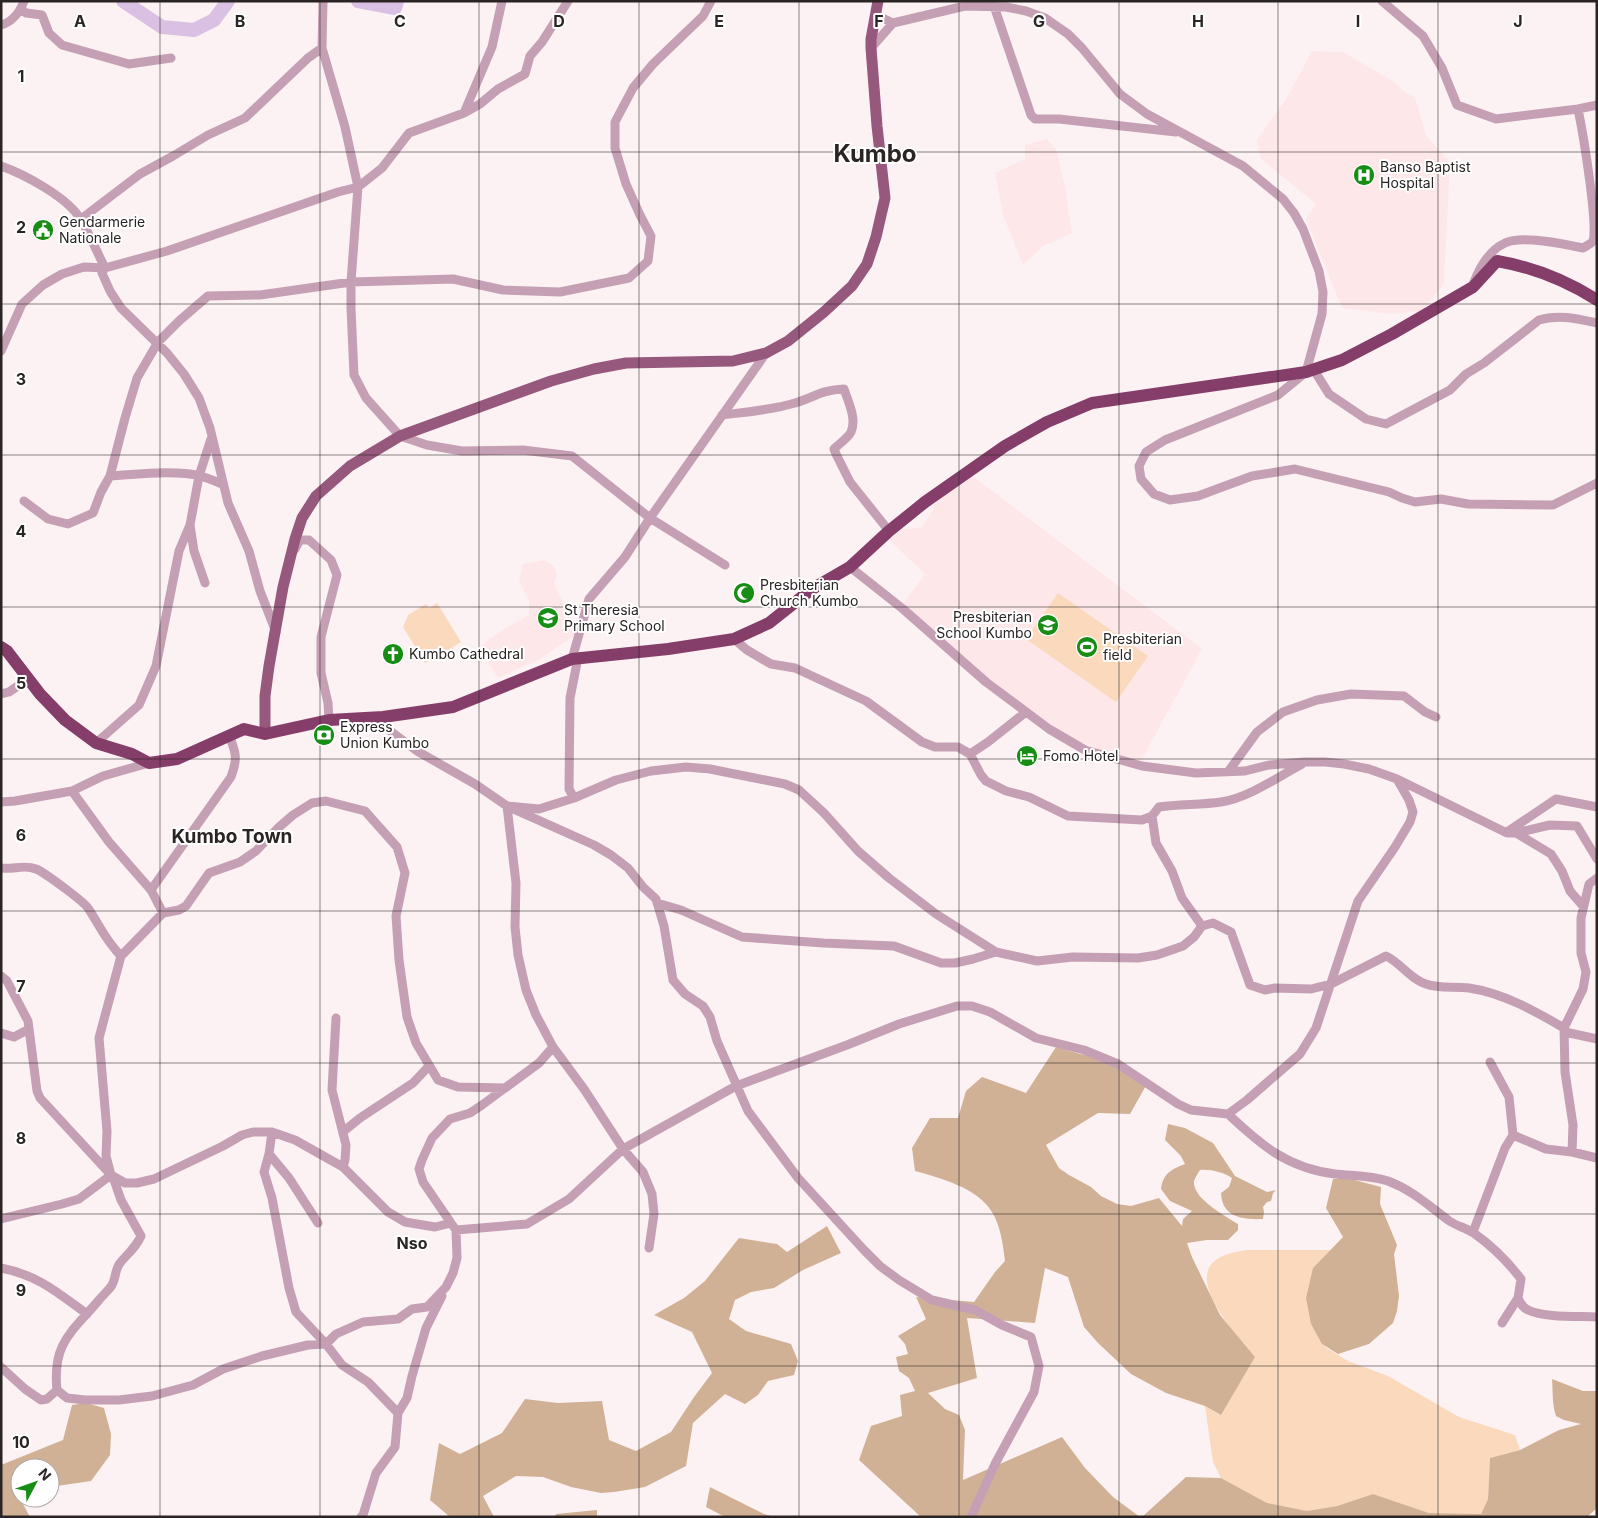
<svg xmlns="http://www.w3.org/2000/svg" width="1598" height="1518" viewBox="0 0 1598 1518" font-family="Inter,sans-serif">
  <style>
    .built { fill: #fde7e9 }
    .green { fill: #fad9bd }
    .forest { fill: #d1b195 }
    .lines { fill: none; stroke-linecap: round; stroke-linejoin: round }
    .river { stroke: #dac0e2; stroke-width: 14 }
    .minor { stroke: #c5a0b4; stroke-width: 9 }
    .major { stroke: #97587d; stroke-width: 11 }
    .highway { stroke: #853d69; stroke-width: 12 }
    .grid { fill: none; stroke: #2a2424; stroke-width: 1; stroke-opacity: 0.55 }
    .labels { text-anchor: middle; stroke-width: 4; stroke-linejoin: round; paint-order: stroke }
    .poi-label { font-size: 14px; fill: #2a2424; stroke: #fff; text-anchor: start }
    .quarter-label { font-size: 16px; font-weight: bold; fill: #2a2424; stroke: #fff }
    .district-label { font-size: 19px; font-weight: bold; fill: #2a2424; stroke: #fff }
    .town-label { font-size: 24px; font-weight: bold; fill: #2a2424; stroke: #fff }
    .grid-label { font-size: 16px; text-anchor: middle; font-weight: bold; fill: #2a2424; stroke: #fff; stroke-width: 4; stroke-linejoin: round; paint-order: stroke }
  </style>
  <rect width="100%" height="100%" fill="#fdf2f3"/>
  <!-- built -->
  <path class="built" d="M1312,51L1343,52L1393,81L1405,92L1415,97L1426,135L1450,162L1444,284L1422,311L1390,314L1342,308L1306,219L1316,204L1261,159L1257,140L1286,99Z
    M1047,139L1056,149L1065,187L1072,233L1043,246L1023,265L1003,215L995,173L1025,159V145Z
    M970,474L1202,649L1141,761L1099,750L1061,733L1007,695L947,646L903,604L925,574L889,540L900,530L922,527L933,510L934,504Z
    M545,560L553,566L557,574L554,584L574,622L575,635L540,659L498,678L487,661L481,646L502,630L529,615V601L519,581L523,564Z"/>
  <!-- green -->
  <path class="green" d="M1058,593L1148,656L1116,702L1026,639Z
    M437,603L461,642L436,658L425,663L403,627L408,615L426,604L429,608Z
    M1245,1250H1331L1313,1268L1311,1324L1325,1347L1348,1361L1388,1376L1459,1417L1515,1435L1520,1450L1490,1458L1488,1499L1481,1514L1429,1513L1373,1494L1337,1506L1307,1511L1267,1503L1221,1478L1213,1462L1205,1406L1220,1415L1255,1357C1239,1338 1182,1278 1219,1258C1227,1253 1237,1252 1245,1250Z"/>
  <!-- forest -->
  <path class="forest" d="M1056,1047L1080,1054L1120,1060L1148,1082L1130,1114L1098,1113L1046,1145L1059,1168L1069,1175L1091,1187L1101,1196L1117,1204L1131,1206L1159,1198L1182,1226L1183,1219L1192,1211L1170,1201L1161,1189C1163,1174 1171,1169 1185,1164L1181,1156L1165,1140L1168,1124L1185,1128L1213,1143L1235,1176L1267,1192L1276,1190L1273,1193L1271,1201L1267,1202L1263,1207L1264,1212L1263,1219C1242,1220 1222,1217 1221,1193L1229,1187L1232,1178C1223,1172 1210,1169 1200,1170C1198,1173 1195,1178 1194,1181C1192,1198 1225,1216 1238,1224V1230L1228,1240H1207L1187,1243L1192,1257L1220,1315L1255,1357L1221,1415L1205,1406L1166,1393L1131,1374L1098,1343L1084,1327L1068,1277L1045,1268L1035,1323L967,1318L977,1378L928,1393L945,1409L959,1415L965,1430L963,1480L1062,1437L1085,1468L1113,1497L1140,1517H921L859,1460L871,1426L902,1416L900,1395L915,1391L909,1378L899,1371L896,1357L908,1354L905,1344L898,1336L926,1319L916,1297L974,1302L995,1272L1005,1261C1003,1245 1001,1227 992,1212C978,1188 940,1178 915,1171L912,1148L930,1118H958L966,1091L982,1077L1026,1093Z
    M1333,1179H1351L1381,1187L1380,1204L1397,1245L1394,1254L1399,1296L1397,1311L1393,1323L1369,1344L1338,1354L1322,1344L1311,1324L1306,1298L1313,1268L1343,1237L1326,1208Z
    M827,1226L841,1253L803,1270L774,1288L751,1292L735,1300L729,1319L746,1331L791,1344L798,1361L794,1375L768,1381L758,1395L745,1404L725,1394L693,1423L686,1466L645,1487L614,1492L601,1493L571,1487L543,1477L516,1476L483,1496L494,1517H450L430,1500L439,1443L460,1454L502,1433L525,1399L558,1403L602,1401L609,1440L636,1451L671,1432L694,1397L712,1373L692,1332L654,1315L684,1298L705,1281L739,1238L777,1244L787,1252Z
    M1552,1379L1583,1391H1597V1508L1587,1517H1142L1186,1477L1221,1478L1267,1503L1307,1511L1337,1506L1373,1494L1429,1513L1481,1514L1488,1499L1490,1458L1520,1450L1559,1430L1581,1424L1564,1420L1556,1416C1552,1404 1553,1392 1552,1379Z
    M86,1403L104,1408L111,1434L110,1455L91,1481L50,1487V1468H20V1492L17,1493L30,1517H1V1465L63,1440L72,1405Z
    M710,1487L764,1514L774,1517H725L706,1507Z
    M597,1510V1517H555L556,1514Z"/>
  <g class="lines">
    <!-- river -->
    <path class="river" d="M123,1L162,27L194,30L214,20L228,1
      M358,1L395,8L397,1"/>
    <!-- minor -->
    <path class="minor" d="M323,1L322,48L345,127L358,187L351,282V308L354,375L366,398L400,436L427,445L462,451L523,450L572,456L650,518L725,565
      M1382,1L1423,36L1442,68L1457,105L1496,119L1578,109L1597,105
      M994,6L1031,115L1035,119H1059L1176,132
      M21,9L26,13L42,15L49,33L62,45L129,64L171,58
      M876,15L893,23
      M1,25C12,22 20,12 24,1
      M871,48L893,23L965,6L1006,7L1026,11L1045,18L1068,34L1082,48L1120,94L1147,114L1243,166L1283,199L1294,213L1303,229L1319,271L1323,292L1322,314L1306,372L1278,395L1165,440L1146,452L1139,466L1141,479L1154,494L1170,500L1198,496L1252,476L1295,469L1389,492L1402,498L1415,502L1441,499L1468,504L1553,505L1597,483
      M464,113L492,47L502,1
      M1,166C24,174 69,198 81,220C90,235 97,252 105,268L102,273L110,291L121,308L167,353L184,374L199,398L210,428L228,503L249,551L260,591L276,632
      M81,219L140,174L173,156L208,135L245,118L308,58L322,48
      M1474,282C1480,267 1489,250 1505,243C1520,235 1565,244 1583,248C1586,246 1591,244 1593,241C1598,223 1583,133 1578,109
      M1,351L22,304L43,285L62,274L84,267L105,268L167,251L338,192L358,187L382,168L409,133L464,113L480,104L498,89L525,74L530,56L542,42L568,1
      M1314,370L1329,394L1366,419L1386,424L1450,390L1466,374L1484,363L1539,320C1558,314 1578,319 1597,323
      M722,415C746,412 772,410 795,403C815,397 821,390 844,389C848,401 857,419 851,432C848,438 839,444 834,449L836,454L850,482L889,531
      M110,476C134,474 177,470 200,476C208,478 215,481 222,484
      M24,501L48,519L68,524L93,513L101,492L110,476L125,418L137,378L158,342L179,321L208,296L260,295L351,282L453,279L503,290L560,292L629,278L648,261L651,236L640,215L626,184L615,148V122L633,88L653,64L703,16L711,1
      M190,525L194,551L205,583
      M295,549L300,540H309L331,560L337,575L321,637V673L328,703L329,720
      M850,567L903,609L986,682L1049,729L1085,750L1142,766L1196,773L1245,771L1269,765L1304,762H1325L1344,764L1369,769L1397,779L1507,833H1516L1550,825L1577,826L1597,859
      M734,639L747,650L771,664L795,668L866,701L922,742L935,747H958L970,754L981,775L986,781L1006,791L1029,797L1068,816L1142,820L1152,816L1159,807C1180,804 1201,805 1221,802C1248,798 1278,777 1302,764
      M572,659L589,599L625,557L650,518L766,353
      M1,694L9,692L28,679
      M383,717L389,730L417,751L475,784L507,806L594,845L611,855L628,868L643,887L656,899L664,926L673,980L685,994L703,1006L710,1017L717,1041L748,1111L798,1178L864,1250L880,1266L899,1280L932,1300L975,1310L1002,1325L1031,1337L1039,1366L1034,1392L995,1464L971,1517
      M96,743L139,705L156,666L179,551L190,525L199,476L211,439
      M970,754L988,742L1026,712
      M1228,772L1257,732L1283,712L1317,700L1351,694L1404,696L1425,712L1436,717
      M72,791L109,842L151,890L163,913
      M574,798L569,789L570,698L578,658
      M1,802L15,801L72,791L103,776L149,763
      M1152,816L1156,843L1172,871L1182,898L1202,926
      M1507,832L1556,799L1597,807
      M1516,833L1551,854L1562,871L1570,891L1583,906
      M1,868C13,870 24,864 36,869C44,872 83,901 88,908C100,926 105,940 121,956
      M151,890L231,777C238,758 236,753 229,735
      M657,903L681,910L742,937L823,943L894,946L941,963H955L973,959L996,952
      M1,976L7,981L28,1021L37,1091L40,1098L111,1175L125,1183H137L154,1179L223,1146L242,1135L253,1132H272L295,1140L343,1167L388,1212L405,1222L435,1227L451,1223L456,1230L527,1224L569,1199L623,1149L736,1086L847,1045L899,1024L957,1006H972L990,1012L1036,1038L1084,1050L1118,1064L1178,1104L1191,1110L1228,1114L1247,1100L1300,1054L1316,1028L1358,901L1395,847L1410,822L1413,812L1409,800L1397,779
      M336,1018L332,1090L346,1145L345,1160L343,1167
      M1,1033L14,1037L29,1029
      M1228,1114C1261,1145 1287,1168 1335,1174C1353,1176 1370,1175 1388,1181C1412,1190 1428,1205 1448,1220C1456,1226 1467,1228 1475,1234C1492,1246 1508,1262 1521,1279L1518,1298L1502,1323
      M344,1131L360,1118L413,1083L429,1066
      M272,1132L269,1154L264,1172L272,1198L289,1288L296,1312L326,1344L342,1365L368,1382L398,1413
      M1513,1135L1546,1149L1572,1152L1597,1158
      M1572,1152L1573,1125L1565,1072L1564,1028L1583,989L1586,972L1581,953V918L1589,884L1597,878
      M269,1154L289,1178L318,1223
      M113,1177L121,1200L141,1236C135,1249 128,1253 120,1263C115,1269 116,1278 112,1285C109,1290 103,1295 99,1300C72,1332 52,1343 57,1390L67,1398L85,1400H119L152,1396L193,1385L223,1369L262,1356L308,1345L326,1344L336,1334L363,1322L398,1319L412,1309L427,1307L446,1287L453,1273L457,1258L456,1230
      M1,1219L62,1204L79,1199L111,1175L106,1156L107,1131L99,1038L121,956L163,913L179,910L186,906L209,873L240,862L256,851L278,828L293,815L312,803L326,801L365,811L397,847L405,873L396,916L399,960L407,1017L416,1043L438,1080L458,1087L505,1088L539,1063L553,1047
      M451,1223L423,1182L419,1169L422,1160L432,1138L450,1119L470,1113L482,1105L505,1088
      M1473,1232L1505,1148L1513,1135L1509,1097L1490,1062
      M649,1248L654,1214L652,1194L643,1172L623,1149L584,1089L553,1047L536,1015L526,990L518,955L515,927L516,883L507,806L539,809L574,798L616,780L651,771L686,767L710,769L785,784L799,790L824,813L858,851L889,878L936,914L996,952L1037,961L1073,957L1138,958L1157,955L1183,946L1194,937L1202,926L1213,923L1231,932L1250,985L1265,990L1275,988L1311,989L1331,984L1386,956C1401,963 1410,979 1426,984C1439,989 1455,986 1469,988C1503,993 1535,1011 1564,1028L1565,1032L1597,1039
      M1,1268C38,1275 58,1293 87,1314
      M1518,1298C1520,1303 1524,1308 1528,1310C1545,1318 1578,1316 1597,1317
      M1,1367L25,1389L41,1400L47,1399L57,1390
      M361,1517L363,1515L376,1473L395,1447L398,1413L407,1398L412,1376L426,1328L442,1296"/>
    <!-- major -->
    <path class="major" d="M265,734V696L269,666L283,587L295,539L302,518L316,496L350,466L400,436L551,381L594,369L626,363L733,361L766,353L788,341L824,312L852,286L867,264L876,237L885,198L877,126L871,48V39L878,1"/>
    <!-- highway -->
    <path class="highway" d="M1,647L7,651L40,694L65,720L96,743L132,754L149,763L177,759L244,729L265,734L329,720L383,717L453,707L572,659L668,649L734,639L769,623L812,589L850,567L889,531L925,502L1005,446L1047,422L1092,403L1306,372L1342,360L1392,334L1473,287L1497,261C1532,267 1567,281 1597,300"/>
  </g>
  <!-- grid -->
  <path class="grid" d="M160,1V1517M320,1V1517M479,1V1517M639,1V1517M799,1V1517M959,1V1517M1119,1V1517M1278,1V1517M1438,1V1517M1,152H1597M1,304H1597M1,455H1597M1,607H1597M1,759H1597M1,911H1597M1,1063H1597M1,1214H1597M1,1366H1597"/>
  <!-- icons -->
  <defs>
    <g id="hospital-disc" transform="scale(1.125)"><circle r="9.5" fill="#178d15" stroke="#fff"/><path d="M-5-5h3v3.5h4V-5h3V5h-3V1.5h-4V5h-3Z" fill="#fff"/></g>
    <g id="civic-disc" transform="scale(1.125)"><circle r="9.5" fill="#178d15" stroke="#fff"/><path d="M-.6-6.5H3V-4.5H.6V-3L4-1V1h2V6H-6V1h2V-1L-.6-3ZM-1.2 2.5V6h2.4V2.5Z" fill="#fff"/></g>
    <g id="mosque-disc" transform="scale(1.125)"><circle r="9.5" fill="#178d15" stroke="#fff"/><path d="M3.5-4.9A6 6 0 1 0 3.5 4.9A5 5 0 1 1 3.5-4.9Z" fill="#fff"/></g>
    <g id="school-disc" transform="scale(1.125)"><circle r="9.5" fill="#178d15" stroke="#fff"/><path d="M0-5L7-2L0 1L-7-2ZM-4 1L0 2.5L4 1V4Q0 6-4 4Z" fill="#fff"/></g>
    <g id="stadium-disc" transform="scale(1.125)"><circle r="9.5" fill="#178d15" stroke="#fff"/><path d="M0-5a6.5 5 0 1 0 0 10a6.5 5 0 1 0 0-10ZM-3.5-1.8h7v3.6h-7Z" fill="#fff"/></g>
    <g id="church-disc" transform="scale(1.125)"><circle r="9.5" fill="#178d15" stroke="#fff"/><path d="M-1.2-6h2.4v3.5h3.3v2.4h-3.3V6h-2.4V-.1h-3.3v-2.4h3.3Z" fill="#fff"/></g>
    <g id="bank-disc" transform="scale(1.125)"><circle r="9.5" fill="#178d15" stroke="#fff"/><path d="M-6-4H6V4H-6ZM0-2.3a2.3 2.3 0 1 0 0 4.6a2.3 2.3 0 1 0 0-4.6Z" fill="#fff"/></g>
    <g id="hotel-disc" transform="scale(1.125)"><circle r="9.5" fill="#178d15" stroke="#fff"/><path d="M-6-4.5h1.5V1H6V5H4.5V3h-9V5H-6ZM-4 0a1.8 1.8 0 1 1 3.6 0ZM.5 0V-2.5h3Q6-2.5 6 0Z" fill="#fff"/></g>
  </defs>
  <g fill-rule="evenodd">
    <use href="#hospital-disc" x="1364" y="175"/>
    <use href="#civic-disc" x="43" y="230"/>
    <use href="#mosque-disc" x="744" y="593"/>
    <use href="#school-disc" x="548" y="618"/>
    <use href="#school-disc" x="1048" y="625"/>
    <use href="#stadium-disc" x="1087" y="647"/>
    <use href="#church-disc" x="393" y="654"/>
    <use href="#bank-disc" x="324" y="735"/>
    <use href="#hotel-disc" x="1027" y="756"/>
  </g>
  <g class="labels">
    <!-- poi labels -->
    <g class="poi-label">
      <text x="1380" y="172">Banso Baptist<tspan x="1380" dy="16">Hospital</tspan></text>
      <text x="59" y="227">Gendarmerie<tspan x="59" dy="16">Nationale</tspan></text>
      <text x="760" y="590">Presbiterian<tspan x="760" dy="16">Church Kumbo</tspan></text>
      <text x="564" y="615">St Theresia<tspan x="564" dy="16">Primary School</tspan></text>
      <text x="1032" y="622" text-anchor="end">Presbiterian<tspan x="1032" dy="16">School Kumbo</tspan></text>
      <text x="1103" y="644">Presbiterian<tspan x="1103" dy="16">field</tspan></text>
      <text x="409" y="659">Kumbo Cathedral</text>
      <text x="340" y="732">Express<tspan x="340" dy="16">Union Kumbo</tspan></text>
      <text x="1043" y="761">Fomo Hotel</text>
    </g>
    <!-- quarter labels -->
    <g class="quarter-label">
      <text x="412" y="1249">Nso</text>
    </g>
    <!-- district labels -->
    <g class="district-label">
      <text x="232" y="843">Kumbo Town</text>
    </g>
    <!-- town labels -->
    <g class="town-label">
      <text x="875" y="162">Kumbo</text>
    </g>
  </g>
  <g class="grid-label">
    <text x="80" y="27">A</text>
    <text x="240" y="27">B</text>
    <text x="400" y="27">C</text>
    <text x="559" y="27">D</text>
    <text x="719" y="27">E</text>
    <text x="879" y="27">F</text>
    <text x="1039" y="27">G</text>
    <text x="1198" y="27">H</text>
    <text x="1358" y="27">I</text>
    <text x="1518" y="27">J</text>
    <text x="21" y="82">1</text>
    <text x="21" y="233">2</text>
    <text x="21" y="385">3</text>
    <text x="21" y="537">4</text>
    <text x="21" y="689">5</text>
    <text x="21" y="841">6</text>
    <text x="21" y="992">7</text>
    <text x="21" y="1144">8</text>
    <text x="21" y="1296">9</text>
    <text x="21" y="1448">10</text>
  </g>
  <!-- border -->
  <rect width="1598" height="1518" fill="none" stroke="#2a2424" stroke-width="5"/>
  <!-- north arrow -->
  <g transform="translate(35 1483) rotate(49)"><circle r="24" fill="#ffffff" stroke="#aaa7a7"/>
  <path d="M0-4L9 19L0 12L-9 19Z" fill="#178d15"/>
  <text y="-8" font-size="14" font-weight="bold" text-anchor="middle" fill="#2a2424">N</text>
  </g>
</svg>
